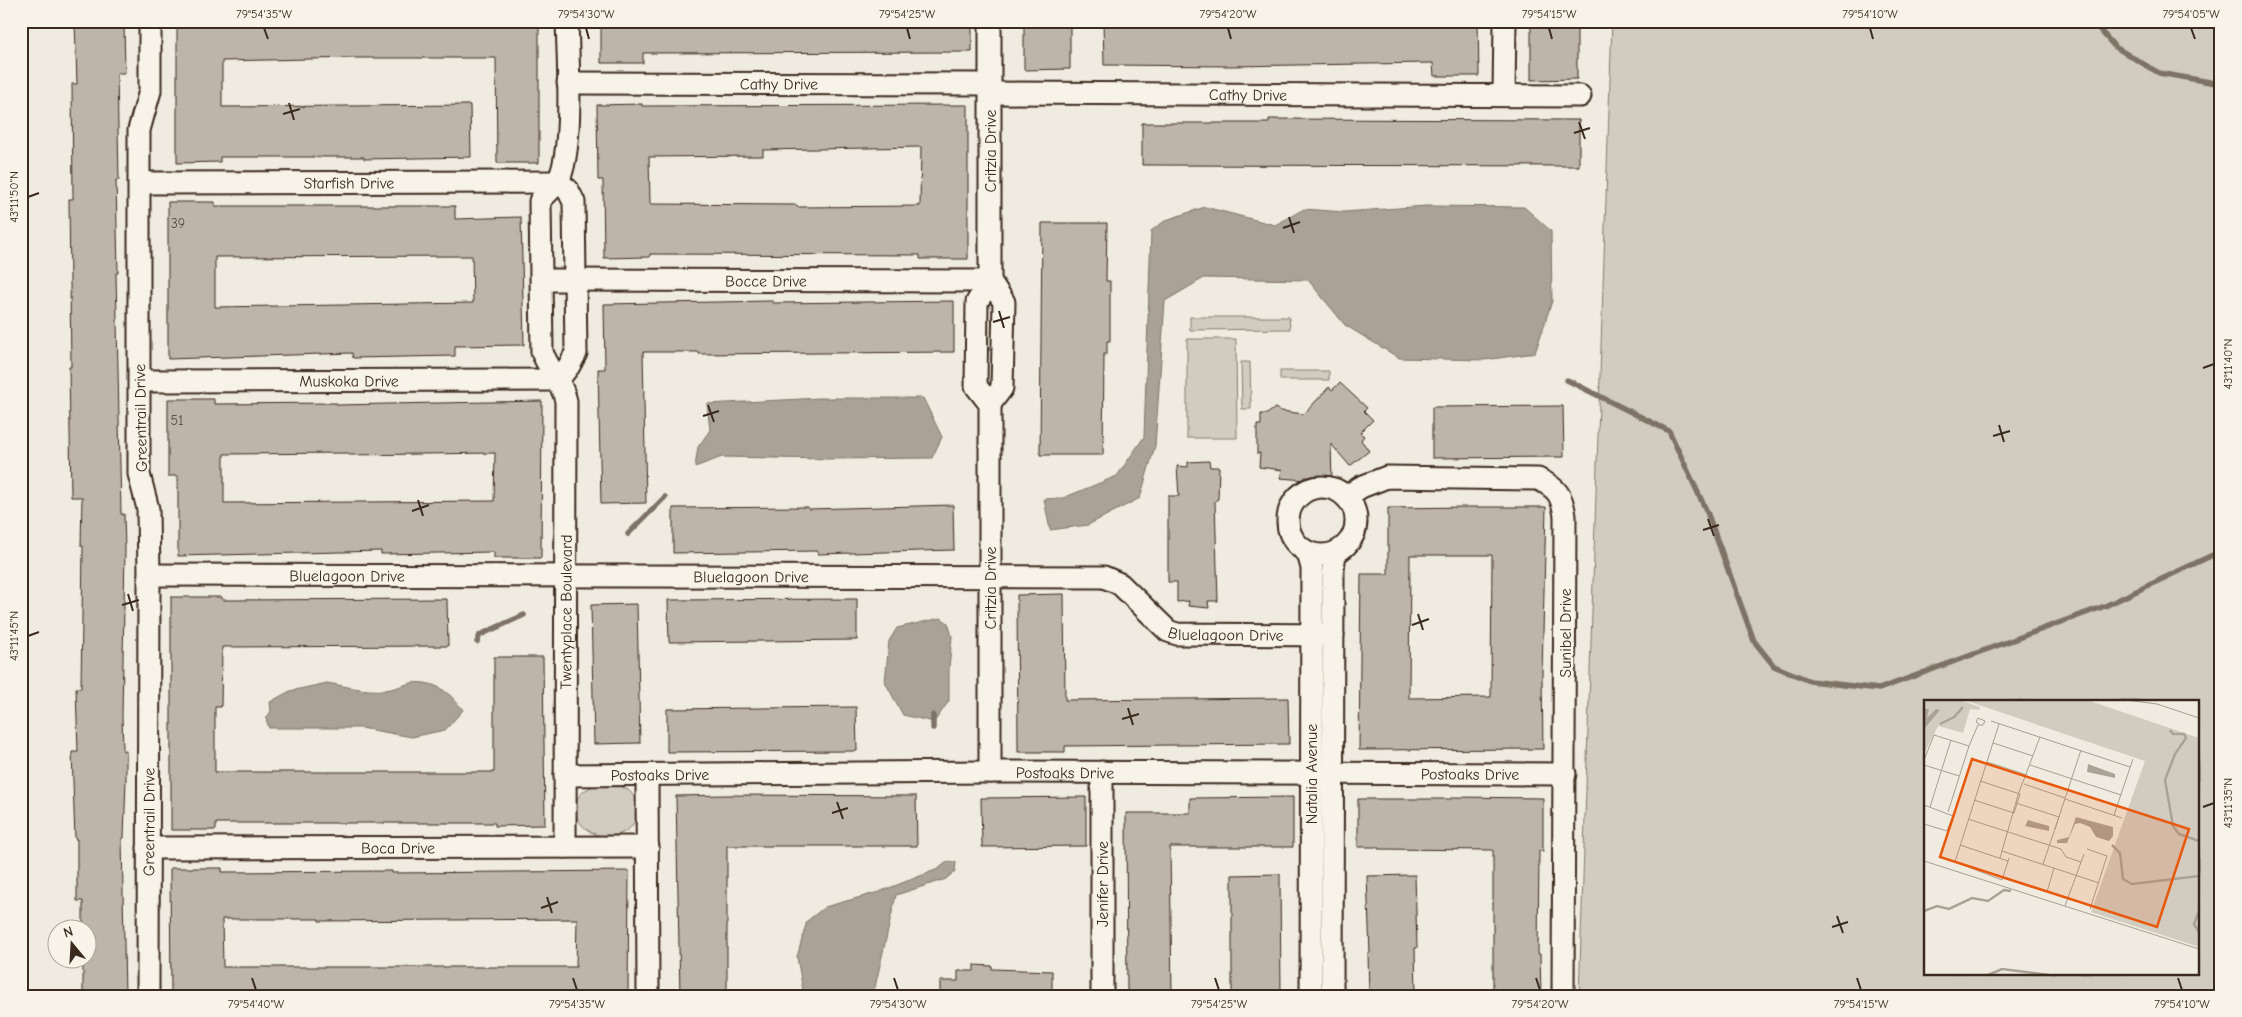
<svg xmlns="http://www.w3.org/2000/svg" width="2242" height="1017" viewBox="0 0 2242 1017" font-family="'Comic Neue',sans-serif">
  <style>
    .green { fill: #d1cbc0; stroke: #867a6f; fill-rule: evenodd }
    .water { fill: #aaa296; stroke: #7e7266 }
    .lines { fill: none; stroke-linecap: round; stroke-linejoin: round }
    .stream { stroke: #7e7266; stroke-width: 5.5 }
    .building { fill: #bdb5aa; stroke: #3b2a1e; fill-rule: evenodd }
    .minor-casing { stroke: #3b2a1e; stroke-width: 25 }
    .minor { stroke: #f7f3e8; stroke-width: 21 }
    .ticks { fill: none; stroke: #3b2a1e; stroke-width: 2 }
    .labels { text-anchor: middle; stroke-width: 5; stroke-linejoin: round; paint-order: stroke }
    .number-label { font-size: 14px; fill: #5c4d41 }
    .street-label { font-size: 16px; fill: #3b2a1e; stroke: #f7f3e8 }
    .inset-river { fill: none; stroke: #aaa296; stroke-width: 2.5 }
    .inset-road { fill: none; stroke: #a79e92; stroke-width: 1 }
    .view { fill: #e8590c; fill-opacity: 0.15; stroke: #e8590c; stroke-width: 2.5 }
    .inset-edge { fill: none; stroke: #3b2a1e; stroke-width: 2.5 }
    .neatline { fill: none; stroke: #3b2a1e; stroke-width: 2 }
    .ticks-label { font-size: 12px; text-anchor: middle; fill: #3b2a1e }
  </style>
  <rect width="100%" height="100%" fill="#efebe0"/>
  <filter id="ink" filterUnits="userSpaceOnUse"><feTurbulence type="fractalNoise" baseFrequency=".02" numOctaves="2"/><feDisplacementMap in="SourceGraphic" scale="10" xChannelSelector="R" yChannelSelector="G"/><feConvolveMatrix kernelMatrix="1 2 1 2 8 2 1 2 1" color-interpolation-filters="sRGB"/></filter>
  <g filter="url(#ink)">
    <!-- green -->
    <path class="green" d="M1612,21H2221V996H1579ZM1926,701H2198V973H1926Z
      M1190,317H1289L1290,329L1190,330Z
      M1187,339H1236L1237,438H1187Z
      M1241,362H1250L1251,409H1242Z
      M1280,371H1329V380H1280Z
      M594,786C603,786 616,784 625,788C642,797 641,824 624,832C587,851 552,801 594,786Z"/>
    <!-- water -->
    <path class="water" d="M1426,206L1524,207L1551,231L1552,301L1535,353L1484,360L1399,358L1345,325L1308,280L1204,278L1165,301L1155,446L1140,498L1088,525L1050,530L1044,499L1063,498L1117,476L1144,437L1151,231L1166,220L1205,207L1275,225L1304,209L1344,212Z
      M820,398H923L942,437L932,458L827,459L722,457L695,467L698,447L710,430L707,404Z
      M941,618L948,623L952,636L949,669V701L934,722L903,715L885,682L889,641L897,628Z
      M327,683C345,686 366,692 385,690C394,689 403,685 411,683C436,680 450,693 463,710L445,730L412,737L361,728H269L266,719L271,711L270,702L290,691Z
      M947,862H956L955,871L946,879L896,895L873,996H804L797,957L807,921L825,907L879,892L938,869Z"/>
    <g class="lines">
      <!-- stream -->
      <path class="stream" d="M2092,21L2115,47L2159,73L2221,84
        M1567,380L1669,431L1707,512L1754,641L1774,666L1810,681L1879,689L2105,606L2221,551
        M628,534L665,497
        M477,642L480,635L524,615
        M933,715V728"/>
    </g>
    <!-- building -->
    <path class="building" d="M75,21H124L125,73H117L119,180H116L118,273H116L121,514H124L125,550L122,715L123,751H126V779L124,838H122L125,996H83V960H88V930H83V901H77V839H75L72,752H78L76,688H81L83,546H81L82,497H71L69,367H71L69,199H73L72,84H77Z
      M177,21H539V163H497L496,58H355L222,61V107L470,105L471,157L364,159V157H220V162L177,163Z
      M601,21H972V52L643,53V63H601Z
      M1024,21H1070V69L1024,70Z
      M1103,21H1478L1479,76H1434L1433,63L1229,66L1104,65Z
      M1531,21H1577V79L1531,80Z
      M642,104V106L968,105V259H920V255L650,254V257L604,258L603,180H598L597,105ZM921,147L920,206L797,207V205L650,204L649,157L763,156V150Z
      M1269,119L1579,120V166L1142,165V123H1269Z
      M168,202H215V206H455V219L521,217L524,345L455,346V356L353,358L352,353L168,359ZM472,256L473,303L215,307V257Z
      M1042,223H1107L1106,281H1110V341H1107V354H1104L1103,455H1040Z
      M773,301V303L954,301V352L699,354V352H643L646,503L601,504L598,369H605L604,304Z
      M1340,383L1367,408L1364,411L1373,420L1360,433L1364,436L1361,440L1369,451L1350,466L1331,444L1332,481L1305,477V480L1280,478L1282,470L1259,467L1260,453L1257,454V425H1261V414H1267L1275,408L1281,411L1304,414L1329,387L1332,390Z
      M168,399H214V404L337,403V405L542,401L541,558H494V552L381,554V551L178,556V476H168ZM349,453V455L495,453L494,501L224,503V454Z
      M1563,406L1564,457L1432,458V407Z
      M1209,461L1210,467H1219L1218,499L1215,501L1218,601H1208L1209,608L1188,606L1189,601L1177,602V582H1168V496H1179L1177,466L1188,467V462Z
      M953,505L954,550L818,554V551L673,553V508L808,507V509Z
      M1469,507H1546L1542,675L1543,749L1359,750L1361,574H1388V508ZM1410,555H1492L1491,697L1409,698Z
      M1064,594L1065,700L1288,698L1289,744L1065,746V752H1018L1017,595Z
      M171,597H222V600L447,599L448,646L222,647L221,707H215V772H494V657H543L545,825L495,826V823H216V830H171Z
      M857,599V640L669,642L668,600Z
      M637,604L640,743L594,744L591,605Z
      M856,707L857,751L667,752V709Z
      M726,795L916,796L917,846H727V996H680L676,796Z
      M1086,797V846L982,847L981,798Z
      M1293,797V847H1170L1172,996H1127L1126,813H1190V798Z
      M1452,797L1543,798V851H1539L1538,954H1540L1541,996H1493V850L1378,849V847H1358V799H1452Z
      M170,868H222V872L392,871V873L629,871L628,996H171ZM222,919H319V921L577,919L576,967H223Z
      M1280,874L1281,996H1232V875Z
      M1415,875L1417,948H1415L1416,996H1369L1368,953H1370L1367,876Z
      M974,965L992,966V969L1052,971V996H940V981H958V971H974Z"/>
    <g class="lines">
      <!-- minor casing -->
      <g class="minor-casing">
        <g id="minor">
          <path id="s1" d="M568,83L990,84"/>
          <path id="s2" d="M990,93L1580,96"/>
          <path d="M1504,95L1505,21"/>
          <path d="M558,182L568,190L574,202L576,353L569,366L558,380"/>
          <path id="s3" d="M140,183L558,182"/>
          <path id="s4" d="M542,280L990,281"/>
          <path id="s5" d="M140,381L558,380"/>
          <path d="M990,404L1002,388L1004,302L990,281"/>
          <circle cx="1322" cy="521" r="34"/>
          <path d="M1346,497L1361,487L1387,477L1538,479C1557,488 1562,495 1565,516L1563,996"/>
          <path d="M1308,553L1312,568L1311,996"/>
          <path id="s6" d="M149,575L1104,577L1120,584L1168,631L1177,634L1333,635"/>
          <path d="M990,772V404L976,386L977,302L990,281V21"/>
          <path d="M1102,772V996"/>
          <path id="s7" d="M565,775L990,772L1565,774"/>
          <path d="M647,775L648,996"/>
          <path id="s8" d="M565,847L566,401C562,382 549,370 542,352L540,201C545,194 555,187 558,181C574,152 568,58 567,21"/>
          <path id="s9" d="M148,848L648,847"/>
          <path id="s10" d="M148,996L149,575L148,509L139,474V130L150,91V21"/>
          <path d="M1332,996L1333,569L1335,553"/>
        </g>
      </g>
      <!-- minor -->
      <use href="#minor" class="minor"/>
    </g>
  </g>
  <!-- ticks -->
  <path class="ticks" d="M264,28L268,39M586,28L589,39M907,28L910,39M1228,28L1231,39M1549,28L1552,39M1870,28L1873,39M2191,28L2195,39M289,103L294,120M283,114L300,109M1579,122L1585,139M1574,133L1590,128M28,197L39,193M1289,217L1294,233M1283,228L1300,222M999,311L1004,328M993,322L1010,317M2203,368L2214,364M708,405L714,422M703,416L719,411M1999,425L2004,442M1993,436L2010,431M418,500L423,516M412,511L429,505M1708,519L1714,536M1703,530L1719,525M128,594L133,611M122,605L139,600M1418,614L1423,630M1412,625L1429,619M28,636L39,632M1128,708L1133,725M1122,719L1139,714M837,802L843,819M2203,807L2214,803M832,813L848,808M547,897L552,913M541,908L558,902M1837,916L1843,933M1832,927L1848,922M252,978L256,990M573,978L577,990M894,978L898,990M1215,978L1219,990M1536,978L1540,990M1857,978L1861,990M2178,978L2182,990"/>
  <g class="labels">
    <!-- number labels -->
    <g class="number-label">
      <text x="178" y="228">39</text>
      <text x="177" y="425">51</text>
    </g>
    <!-- street labels -->
    <g class="street-label">
      <text dy="6" stroke="none"><textPath href="#s1" startOffset="211">Cathy Drive</textPath></text>
      <text dy="6" stroke="none"><textPath href="#s2" startOffset="258">Cathy Drive</textPath></text>
      <text transform="translate(990 151) rotate(-90)" y="6">Critzia Drive</text>
      <text dy="6" stroke="none"><textPath href="#s3" startOffset="209">Starfish Drive</textPath></text>
      <text dy="6" stroke="none"><textPath href="#s4" startOffset="224">Bocce Drive</textPath></text>
      <text dy="6" stroke="none"><textPath href="#s5" startOffset="209">Muskoka Drive</textPath></text>
      <text transform="translate(140 418) rotate(-91)" y="6">Greentrail Drive</text>
      <text dy="6" stroke="none"><textPath href="#s6" startOffset="198">Bluelagoon Drive</textPath></text>
      <text dy="6" stroke="none"><textPath href="#s6" startOffset="602">Bluelagoon Drive</textPath></text>
      <text transform="translate(990 588) rotate(-90)" y="6">Critzia Drive</text>
      <text dy="6" stroke="none"><textPath href="#s8" startOffset="235">Twentyplace Boulevard</textPath></text>
      <text dy="6" stroke="none"><textPath href="#s6" startOffset="1098">Bluelagoon Drive</textPath></text>
      <text transform="translate(1565 633) rotate(-90)" y="6">Sunibel Drive</text>
      <text dy="6" stroke="none"><textPath href="#s7" startOffset="500">Postoaks Drive</textPath></text>
      <text transform="translate(1311 774) rotate(-90)" y="6">Natalia Avenue</text>
      <text dy="6" stroke="none"><textPath href="#s7" startOffset="905">Postoaks Drive</textPath></text>
      <text dy="6" stroke="none"><textPath href="#s7" startOffset="95">Postoaks Drive</textPath></text>
      <text dy="6" stroke="none"><textPath href="#s10" startOffset="174">Greentrail Drive</textPath></text>
      <text dy="6" stroke="none"><textPath href="#s9" startOffset="250">Boca Drive</textPath></text>
      <text transform="translate(1102 884) rotate(-90)" y="6">Jenifer Drive</text>
    </g>
  </g>
  <!-- overview -->
  <g transform="translate(1924 700)">
    <rect width="275" height="275" fill="#efebe0"/>
    <path d="M0,0H36L56,7L55,10L46,9L39,33L14,26L0,54ZM40,0H163L275,38V247L167,212L221,61Z" fill="#d1cbc0"/>
    <path d="M0,9H5L3,18L12,9L16,10L0,29ZM164,64L191,74V78L163,72ZM152,117L189,127V136L185,141L172,137L166,127L156,123L151,124L143,143H133V140L145,137ZM104,120L125,126V131L101,126Z" fill="#aaa296"/>
    <path class="inset-river" d="M16,24L30,17L39,7M246,30L249,34H260L262,38L251,54L241,80L249,126L255,134L275,141M188,145L196,153L199,179L208,184L275,176M0,211L13,206L25,209L48,198L64,201L80,190L87,191M275,211L270,224L275,232M64,275L78,269L125,275"/>
    <path class="inset-road" d="M202,0L233,4L275,18M67,21L206,67M75,24L31,162L78,180M69,43L109,56M0,60L10,35L45,46M63,62L103,75M0,65L35,76M106,65L197,95M56,81L96,94M100,84L141,98M141,99L198,118M50,100L90,113M92,103L135,117M0,105L29,116L23,131L0,124M6,107L27,40M24,112L45,46L54,25H59L61,21L54,18L52,22L55,24M90,113L96,94M190,115L209,59M44,119L137,149L142,157L157,162M131,129L157,50M36,145L84,161M163,149L183,156L166,209M78,151L175,183M76,158L94,95L116,37M0,161L275,249M119,164L135,117M78,180L85,158M123,192L130,168M141,206L160,154"/>
    <path class="view" d="M48,59L265,129L233,227L16,157Z"/>
    <rect width="275" height="275" class="inset-edge"/>
  </g>
  <!-- margin -->
  <rect width="2242" height="1017" fill="none" stroke="#f7f3e8" stroke-width="55"/>
  <!-- north arrow -->
  <g transform="translate(72 944) rotate(342)"><circle r="24" fill="#f7f3e8" stroke="#aca397"/>
  <path d="M0-4L9 19L0 12L-9 19Z" fill="#3b2a1e"/>
  <text y="-8" font-size="14" font-weight="bold" text-anchor="middle" fill="#3b2a1e">N</text>
  </g>
  <rect x="28" y="28" width="2186" height="962" class="neatline"/>
  <g class="ticks-label">
    <text x="264" y="18">79°54'35"W</text>
    <text x="586" y="18">79°54'30"W</text>
    <text x="907" y="18">79°54'25"W</text>
    <text x="1228" y="18">79°54'20"W</text>
    <text x="1549" y="18">79°54'15"W</text>
    <text x="1870" y="18">79°54'10"W</text>
    <text x="2191" y="18">79°54'05"W</text>
    <text transform="translate(14 197) rotate(-90)" y="4">43°11'50"N</text>
    <text transform="translate(2228 364) rotate(-90)" y="4">43°11'40"N</text>
    <text transform="translate(14 636) rotate(-90)" y="4">43°11'45"N</text>
    <text transform="translate(2228 803) rotate(-90)" y="4">43°11'35"N</text>
    <text x="256" y="1008">79°54'40"W</text>
    <text x="577" y="1008">79°54'35"W</text>
    <text x="898" y="1008">79°54'30"W</text>
    <text x="1219" y="1008">79°54'25"W</text>
    <text x="1540" y="1008">79°54'20"W</text>
    <text x="1861" y="1008">79°54'15"W</text>
    <text x="2182" y="1008">79°54'10"W</text>
  </g>
</svg>
